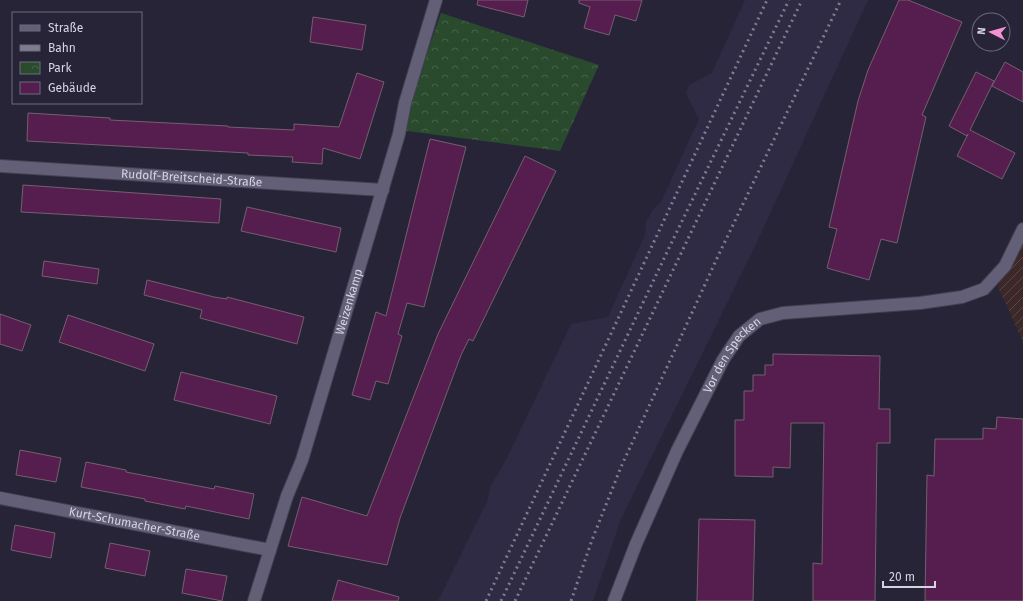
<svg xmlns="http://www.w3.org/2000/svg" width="1023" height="601" viewBox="0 0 1023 601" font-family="'Fira Sans',sans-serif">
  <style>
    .built { fill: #2f2b45 }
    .industrial { fill: url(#industrial-furrows) }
    .park { fill: url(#park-crowns) }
    .building { fill: #561e4e; stroke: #745f6f }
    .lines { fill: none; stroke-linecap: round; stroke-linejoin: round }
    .minor-casing { stroke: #434051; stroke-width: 14 }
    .minor { stroke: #625f76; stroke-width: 12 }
    .rail { stroke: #7e7c8d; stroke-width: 3; stroke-dasharray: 2 4; stroke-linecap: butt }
    .labels { text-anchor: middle; stroke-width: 3.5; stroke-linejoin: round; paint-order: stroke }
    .street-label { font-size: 12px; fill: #d5d4e1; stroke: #272438 }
  </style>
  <defs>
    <pattern id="industrial-furrows" width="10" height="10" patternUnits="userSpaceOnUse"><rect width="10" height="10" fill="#3c2828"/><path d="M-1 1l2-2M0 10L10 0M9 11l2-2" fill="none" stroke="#574647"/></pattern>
    <pattern id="park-crowns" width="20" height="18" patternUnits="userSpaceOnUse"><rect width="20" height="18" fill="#294a2c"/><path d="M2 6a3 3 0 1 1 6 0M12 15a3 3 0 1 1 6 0" fill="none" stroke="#47634a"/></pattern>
  </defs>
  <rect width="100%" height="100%" fill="#272438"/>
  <!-- built -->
  <path class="built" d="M745,0H868L756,244L621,519L593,601H438L487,502L491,486L508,456L571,324L608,317L645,235L646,223L652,211L661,202L699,119L686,93L689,85L712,73Z"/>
  <!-- industrial -->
  <path class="industrial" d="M1023,235V342L998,287Z"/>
  <!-- park -->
  <path class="park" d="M441,13L599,65L560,151L400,130Z"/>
  <!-- building -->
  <path class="building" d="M478,0H528L524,17L477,5Z
    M579,0H642L636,21L615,15L609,35L584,28L590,7L579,3Z
    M899,0H908L962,22L922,115L926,117L897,243L881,239L869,280L827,268L837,229L829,227L858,101L868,70Z
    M313,17L366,25L362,50L310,42Z
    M1005,62L1023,72V102L992,86Z
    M976,72L994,81L970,130L1015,153L1002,179L957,156L968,134L967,136L949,126Z
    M357,73L384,82L360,159L323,148L322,164L292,162L293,157L248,155V153L27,141L28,113L110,118V120L228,126V127L294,130V124L339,127Z
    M430,139L466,147L424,307L407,303L398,334L402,336L388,384L376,381L370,400L352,395L376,312L386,316Z
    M525,156L556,171L473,341L469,339L461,355L400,518L387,565L288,546L302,497L367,516L438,334Z
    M23,185L221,199L219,223L21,212Z
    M247,207L341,228L336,252L241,231Z
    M44,261L99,269L97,284L42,276Z
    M147,280L214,297L227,299V297L304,317L297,344L200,318L202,310L144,295Z
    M0,314L31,325L22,351L0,344Z
    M68,315L154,344L145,371L59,342Z
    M773,354L880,356L879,409H890V443H877L875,601H813V563L822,564L824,423H791L790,468L773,467V477L735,476V420H744V391H753V375H765V365H773Z
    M181,372L277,396L270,424L174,400Z
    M997,417L1023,419V601H925L927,475L934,476L935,439H983V428L996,429Z
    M20,450L61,458L56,482L16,475Z
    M86,462L126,470V472L214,489L215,486L254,494L249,519L186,506L185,509L145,501V499L81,487Z
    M699,519L755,520L753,601H697Z
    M15,525L55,533L51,558L11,550Z
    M110,543L150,551L145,576L105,568Z
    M186,569L227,576L222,601L182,593Z
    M338,580L399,597L398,601H332Z"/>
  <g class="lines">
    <!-- minor casing -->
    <g class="minor-casing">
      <g id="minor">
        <path id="s1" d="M0,166L383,190"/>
        <path id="s2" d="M0,498L270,550"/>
        <path id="s3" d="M254,601L287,496L302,460L399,134L405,103L436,0"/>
        <path id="s4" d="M614,601L636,544L677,451L723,360L739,336L760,319L783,313L920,303L962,297L984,289L1005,266L1023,229"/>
      </g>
    </g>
    <!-- minor -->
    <use href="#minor" class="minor"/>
    <!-- rail -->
    <path class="rail" d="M486,601L767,0
      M501,601L669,248L789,0
      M515,601L802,0
      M571,601L592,540L621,467L719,254L841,0"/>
  </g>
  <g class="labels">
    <!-- street labels -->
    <g class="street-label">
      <text dy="4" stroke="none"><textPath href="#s1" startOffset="192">Rudolf-Breitscheid-Straße</textPath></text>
      <text dy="4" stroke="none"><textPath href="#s3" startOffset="314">Weizenkamp</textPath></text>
      <text dy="4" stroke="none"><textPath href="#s4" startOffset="274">Vor den Specken</textPath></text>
      <text dy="4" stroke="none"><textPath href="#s2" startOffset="137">Kurt-Schumacher-Straße</textPath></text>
    </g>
  </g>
  <!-- legend -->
  <rect x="12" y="12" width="130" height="92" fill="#272438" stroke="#6d6a7c"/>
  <rect x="20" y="25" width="20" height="6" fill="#625f76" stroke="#6d6a7c"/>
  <text x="48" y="32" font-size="12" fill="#d5d4e1">Straße</text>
  <rect x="20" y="45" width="20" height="6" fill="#7e7c8d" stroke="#6d6a7c"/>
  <text x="48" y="52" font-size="12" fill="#d5d4e1">Bahn</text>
  <rect x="20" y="62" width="20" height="12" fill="url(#park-crowns)" stroke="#6d6a7c"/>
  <text x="48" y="72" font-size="12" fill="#d5d4e1">Park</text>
  <rect x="20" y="82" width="20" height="12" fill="#561e4e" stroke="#6d6a7c"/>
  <text x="48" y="92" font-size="12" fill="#d5d4e1">Gebäude</text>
  <!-- north arrow -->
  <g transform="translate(991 32) rotate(276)"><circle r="19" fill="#272438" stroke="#6d6a7c"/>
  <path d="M0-3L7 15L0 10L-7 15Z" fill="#f491d3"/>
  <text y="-6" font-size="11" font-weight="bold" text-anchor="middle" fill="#d5d4e1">N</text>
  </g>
  <!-- scale -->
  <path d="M883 581v6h52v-6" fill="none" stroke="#d5d4e1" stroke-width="2"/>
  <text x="889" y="581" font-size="12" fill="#d5d4e1" stroke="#272438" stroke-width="3" paint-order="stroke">20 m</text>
</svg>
